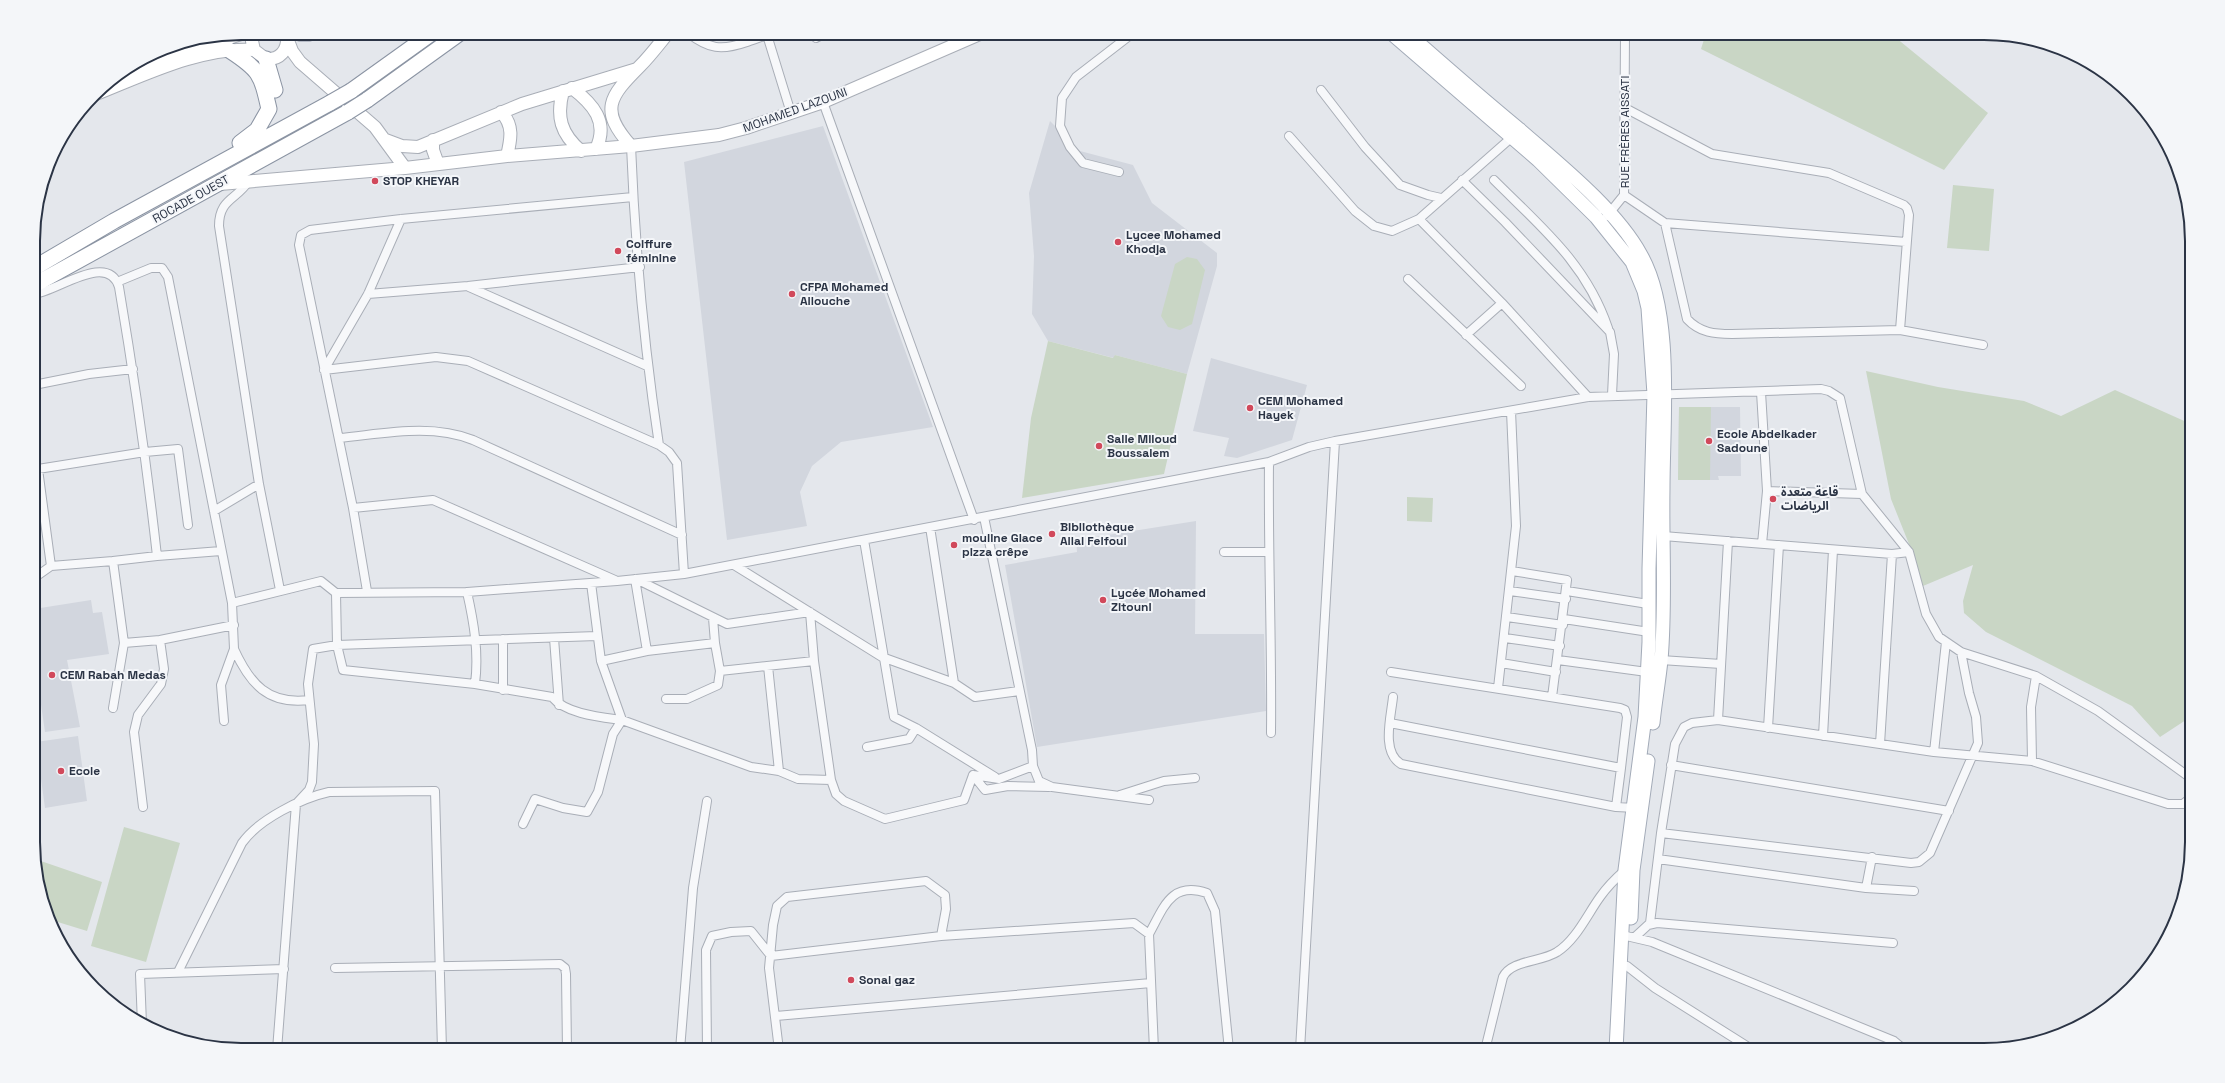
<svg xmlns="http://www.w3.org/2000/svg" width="2225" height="1083" viewBox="0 0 2225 1083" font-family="'Space Grotesk','Noto Sans Arabic',sans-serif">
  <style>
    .built { fill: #d2d6de }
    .green { fill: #c9d6c5 }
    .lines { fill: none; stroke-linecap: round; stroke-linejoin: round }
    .street-casing { stroke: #a9aeb7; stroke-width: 10 }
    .secondary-casing { stroke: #a9aeb7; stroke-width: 14 }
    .primary-casing { stroke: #a3abb8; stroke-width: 15 }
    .highway-casing { stroke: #8b94a3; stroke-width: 17 }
    .street { stroke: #f7f8fa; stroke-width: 8 }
    .secondary { stroke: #fff; stroke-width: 12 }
    .primary { stroke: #fff; stroke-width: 13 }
    .highway { stroke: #fff; stroke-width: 15 }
    .highway-bridge-casing { stroke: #8b94a3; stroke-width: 17; stroke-linecap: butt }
    .highway-bridge { stroke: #fff; stroke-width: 15 }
    .poi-dot { fill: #d1495b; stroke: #f4f6f9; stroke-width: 1.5 }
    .labels { text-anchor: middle; stroke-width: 4; stroke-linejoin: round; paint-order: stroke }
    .street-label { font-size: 12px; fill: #2b3445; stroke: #f4f6f9 }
    .poi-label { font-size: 12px; font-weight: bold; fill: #2b3445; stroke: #f4f6f9; text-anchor: start }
    .rim { fill: none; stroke: #2b3445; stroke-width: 2 }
  </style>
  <rect width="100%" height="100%" fill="#e4e7ec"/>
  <!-- built -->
  <path class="built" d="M1050,121L1080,151L1133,165L1152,203L1217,253V266L1187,374L1115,355L1114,358L1048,341L1032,314L1034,256L1029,193Z
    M823,126L933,427L841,442L812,466L800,492L807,526L727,540L684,162Z
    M1211,358L1307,385L1292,440L1237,458L1224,456L1229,438L1193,431Z
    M1679,407H1740L1741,476H1718L1719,480H1678Z
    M1196,521L1195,634H1264L1266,711L1037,747L1005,565L1077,552L1076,540Z
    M91,600L93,613L102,612L109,654L67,660L80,727L45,732L39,691H34V609Z
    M78,736L87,801L45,808L36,742Z"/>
  <!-- green -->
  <path class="green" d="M1706,33H1890L1988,113L1944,170L1701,49Z
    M1953,185L1994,189L1989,251L1947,248Z
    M1187,257L1197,259L1205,270L1192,324L1180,330L1168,327L1161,316L1175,264Z
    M1048,341L1113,358L1115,355L1187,374L1164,474L1022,498L1031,418Z
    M1866,371L1938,387L2024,401L2061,416L2115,390L2191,424L2192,716L2160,737L2132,706L1986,632L1964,613L1963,601L1973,565L1923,586L1915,559L1891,499Z
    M1679,407H1711L1710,480H1678Z
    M1407,497L1433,498L1432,522L1407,521Z
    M124,827L180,843L146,962L91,946Z
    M35,859L102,882L87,931L48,919L35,870Z"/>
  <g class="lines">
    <!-- street casing -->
    <g class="street-casing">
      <path id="street" d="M688,33C709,49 721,51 747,42C755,39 763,37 771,33
        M767,35L791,113
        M816,38L826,33
        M1321,90L1365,147L1400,185L1428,195L1441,198
        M823,102L974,520
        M1625,108L1712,154L1829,173L1904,205L1907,208L1909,215L1900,330
        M1289,136L1355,211L1374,226L1392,231L1419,219L1511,138
        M631,146C635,246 644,346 659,445L669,452L677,463L684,574
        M1119,172L1083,163L1070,147L1060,126L1062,98L1076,77L1133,33
        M1462,180L1505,222L1610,332L1614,354L1612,395
        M1494,180C1541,227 1586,263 1608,328
        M248,182C236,200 219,199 219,226L259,484L280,590
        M1624,195L1665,223L1906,242
        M1607,216L1624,195L1625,33
        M1419,219L1502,303L1588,397
        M1665,223L1687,319C1700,333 1715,334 1732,334L1900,330L1983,345
        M1408,279L1521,386
        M117,282L151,268H162L168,277L232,603L234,649L221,685L224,721
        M469,287L647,366
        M34,294C56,292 108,251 119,287C134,376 147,466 157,556L221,551
        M368,294L468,286L640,267
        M1466,335L1502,303
        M324,370L436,357L468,361L659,445
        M324,370L368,294L401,219
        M34,385L89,374L133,369
        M1761,392L1767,491L1762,544
        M339,438C383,434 430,423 473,440L682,535
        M1269,462C1268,553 1272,643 1271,733
        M1767,491L1862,494
        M353,508L433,500L615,580
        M214,511L259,484
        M930,527L954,683
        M1663,536L1892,554L1909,552
        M864,540L894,717L916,728L995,777
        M1224,552H1268
        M113,561L157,556
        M734,565L882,657L954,683L975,697L1019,691
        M51,566L38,469L145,452L178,449L188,525
        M1512,571L1567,580L1552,697
        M34,578L51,566L113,561L124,643L160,640
        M635,579L647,651
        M636,579L727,624L810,612L814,661L831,780
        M367,591L353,508L299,245L301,235L310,230L401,219L633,197
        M1510,591L1566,599
        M1567,591L1648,604
        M467,592C474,623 479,653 475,684L552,697C566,714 600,717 622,720L751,767L779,771L798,779L831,780L836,794L844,801L885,819L964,800L973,775L999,779L1033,766L1032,750L984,517
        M336,593L337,645L343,670L475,684
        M232,603L321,581L336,593L467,592L617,581L684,574L1269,462L1309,447L1335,441L1588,397L1821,389L1829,391L1840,398L1862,494L1909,552L1926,614L1939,637L1961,652L2036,676L2098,711L2192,779
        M1507,617L1563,625
        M713,618L715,643L720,671L814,661
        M1564,619L1649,632
        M554,638L559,705
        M1505,638L1560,646
        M503,639V690
        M234,649C250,684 268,705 309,700
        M1558,660L1647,672
        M1661,660L1721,664
        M601,661L647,651L715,643
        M1501,663L1556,672
        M768,666L779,771
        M1498,688L1516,526L1511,411
        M1393,697C1391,717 1381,752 1401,764L1616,807L1636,808
        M666,699H687L718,685L720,671
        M113,708L124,643
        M1718,720L1728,541
        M1390,723L1621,768L1627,717L1625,710L1620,708L1391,672
        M1768,728L1779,545
        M1823,736L1833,550
        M1880,744L1892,554
        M867,747L909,739L916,728
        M1934,752L1946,642
        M2032,761L2031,707L2036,676
        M1671,765L1949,811
        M1033,766L1039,781L1052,787L1149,800
        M973,775L985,790L1008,786L1049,787
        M1120,795L1164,781L1195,778
        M143,807L134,732L138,715L161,684L164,669L160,640L234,625
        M1616,807L1621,768
        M523,824L535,799L563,808L587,812L598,792L613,734L622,720L601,661L591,583
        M1661,833L1911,863L1919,862L1930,853L1978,743L1976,717L1969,693L1961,652
        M1658,859L1866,888L1914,891
        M1866,888L1872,857
        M1650,923L1661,833L1675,744L1684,727L1692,723L1718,720L1934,752L2032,761L2168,804H2183L2192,797
        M1149,934C1164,907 1171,881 1207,893L1215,911L1229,1050
        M1622,935L1652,942L1894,1041L1905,1050
        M1635,937L1648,925L1657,923L1893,943
        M1627,966L1655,988L1753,1050
        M335,968L560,964L565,968L566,974L567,1050
        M178,972L242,843C259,819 302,798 329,792L435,791L442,1050
        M776,1016L1151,983
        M142,1024L140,974L284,969
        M1903,1047L1921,1050
        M1397,1049L1400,1050
        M277,1050L296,804L309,790L312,782L314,744L308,684L313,649L337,645L597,636
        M680,1050L693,888L707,801
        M707,1050L706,950L712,936L731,932L751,931L771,956L941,936L1134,923L1149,934L1154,1050
        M779,1050L769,968L773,925L777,906L787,897L926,881L945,895L946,909L941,936
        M1300,1050L1335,441
        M1485,1050L1503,977C1511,960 1542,962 1557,952C1576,940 1587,915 1600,897C1607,887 1616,878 1625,870"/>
    </g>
    <!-- secondary casing -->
    <g class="secondary-casing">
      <path id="secondary" d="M254,33L252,41L254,50L266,59C280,60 288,50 287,37
        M287,38L292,51L300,62L375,127L405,168
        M124,72L244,33
        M572,88C593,104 609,122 596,149
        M563,91C556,117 561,134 581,151
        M96,94C144,75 202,46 254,50
        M501,112C514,125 511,139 507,156
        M386,140L402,146L418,147L522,104L637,69
        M433,140V150L438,164
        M631,146C599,110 609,97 640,66C650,56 659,44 668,33
        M220,184L405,168L507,156L631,146L719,135L746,128L823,102L982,33"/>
    </g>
    <!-- primary casing -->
    <g class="primary-casing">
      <path id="primary" d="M1391,33L1538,160L1596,217L1632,262L1644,291L1648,308L1654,394L1649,569V642L1645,717L1625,870L1616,1050
        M1407,33C1444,65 1481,98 1519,129C1559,164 1616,209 1641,255C1674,313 1663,421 1663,488C1662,545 1666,603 1661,660C1659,681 1655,702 1653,723
        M1631,918L1633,870L1648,761"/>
    </g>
    <!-- highway casing -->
    <g class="highway-casing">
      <path id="highway" d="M299,33H310
        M229,50C260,70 261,74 269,109L257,130L240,143
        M266,59L275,90
        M351,91L432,33
        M367,100L460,33
        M34,268L114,221L330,103
        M34,285L348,112"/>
    </g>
    <!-- street -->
    <use href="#street" class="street"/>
    <!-- secondary -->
    <use href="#secondary" class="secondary"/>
    <!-- primary -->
    <use href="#primary" class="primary"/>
    <!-- highway -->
    <use href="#highway" class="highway"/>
    <!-- highway-bridge casing -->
    <g class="highway-bridge-casing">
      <path id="highway-bridge" d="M330,103L351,91
        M348,112L367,100"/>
    </g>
    <!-- highway-bridge -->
    <use href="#highway-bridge" class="highway-bridge"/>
  </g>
  <!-- markers -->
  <g class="poi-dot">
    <circle cx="375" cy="181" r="4"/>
    <circle cx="1118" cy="242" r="4"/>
    <circle cx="618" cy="251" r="4"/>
    <circle cx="792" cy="294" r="4"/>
    <circle cx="1250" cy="408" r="4"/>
    <circle cx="1709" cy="441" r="4"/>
    <circle cx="1099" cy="446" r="4"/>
    <circle cx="1773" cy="499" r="4"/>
    <circle cx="1052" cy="534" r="4"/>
    <circle cx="954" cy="545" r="4"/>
    <circle cx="1103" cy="600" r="4"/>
    <circle cx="52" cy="675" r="4"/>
    <circle cx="61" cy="771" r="4"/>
    <circle cx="851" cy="980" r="4"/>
  </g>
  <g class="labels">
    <!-- street labels -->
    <g class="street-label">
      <text transform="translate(795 110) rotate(-20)" y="4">MOHAMED LAZOUNI</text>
      <text transform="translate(1625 132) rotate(-90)" y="4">RUE FRÈRES AISSATI</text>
      <text transform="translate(191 199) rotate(-29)" y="4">ROCADE OUEST</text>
    </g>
    <!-- poi labels -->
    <g class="poi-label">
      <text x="383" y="185">STOP KHEYAR</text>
      <text x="1126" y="239">Lycee Mohamed<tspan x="1126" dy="14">Khodja</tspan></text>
      <text x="626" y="248">Coiffure<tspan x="626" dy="14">féminine</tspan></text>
      <text x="800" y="291">CFPA Mohamed<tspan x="800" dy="14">Allouche</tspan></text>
      <text x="1258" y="405">CEM Mohamed<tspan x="1258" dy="14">Hayek</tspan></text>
      <text x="1717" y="438">Ecole Abdelkader<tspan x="1717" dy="14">Sadoune</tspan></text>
      <text x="1107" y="443">Salle Miloud<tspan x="1107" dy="14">Boussalem</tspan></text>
      <text x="1781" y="496">قاعة متعدة<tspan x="1781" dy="14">الرياضات</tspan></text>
      <text x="1060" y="531">Bibliothèque<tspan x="1060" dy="14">Allal Felfoul</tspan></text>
      <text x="962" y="542">mouline Glace<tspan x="962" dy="14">pizza crêpe</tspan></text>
      <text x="1111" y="597">Lycée Mohamed<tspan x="1111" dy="14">Zitouni</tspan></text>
      <text x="60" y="679">CEM Rabah Medas</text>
      <text x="69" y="775">Ecole</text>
      <text x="859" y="984">Sonal gaz</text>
    </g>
  </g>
  <!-- crop -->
  <path d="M0 0H2225V1083H0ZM241 40H1984A201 201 0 0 1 2185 241V842A201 201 0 0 1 1984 1043H241A201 201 0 0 1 40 842V241A201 201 0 0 1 241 40Z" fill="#f4f6f9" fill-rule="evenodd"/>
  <path class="rim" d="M241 40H1984A201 201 0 0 1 2185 241V842A201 201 0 0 1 1984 1043H241A201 201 0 0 1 40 842V241A201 201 0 0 1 241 40Z"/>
</svg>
